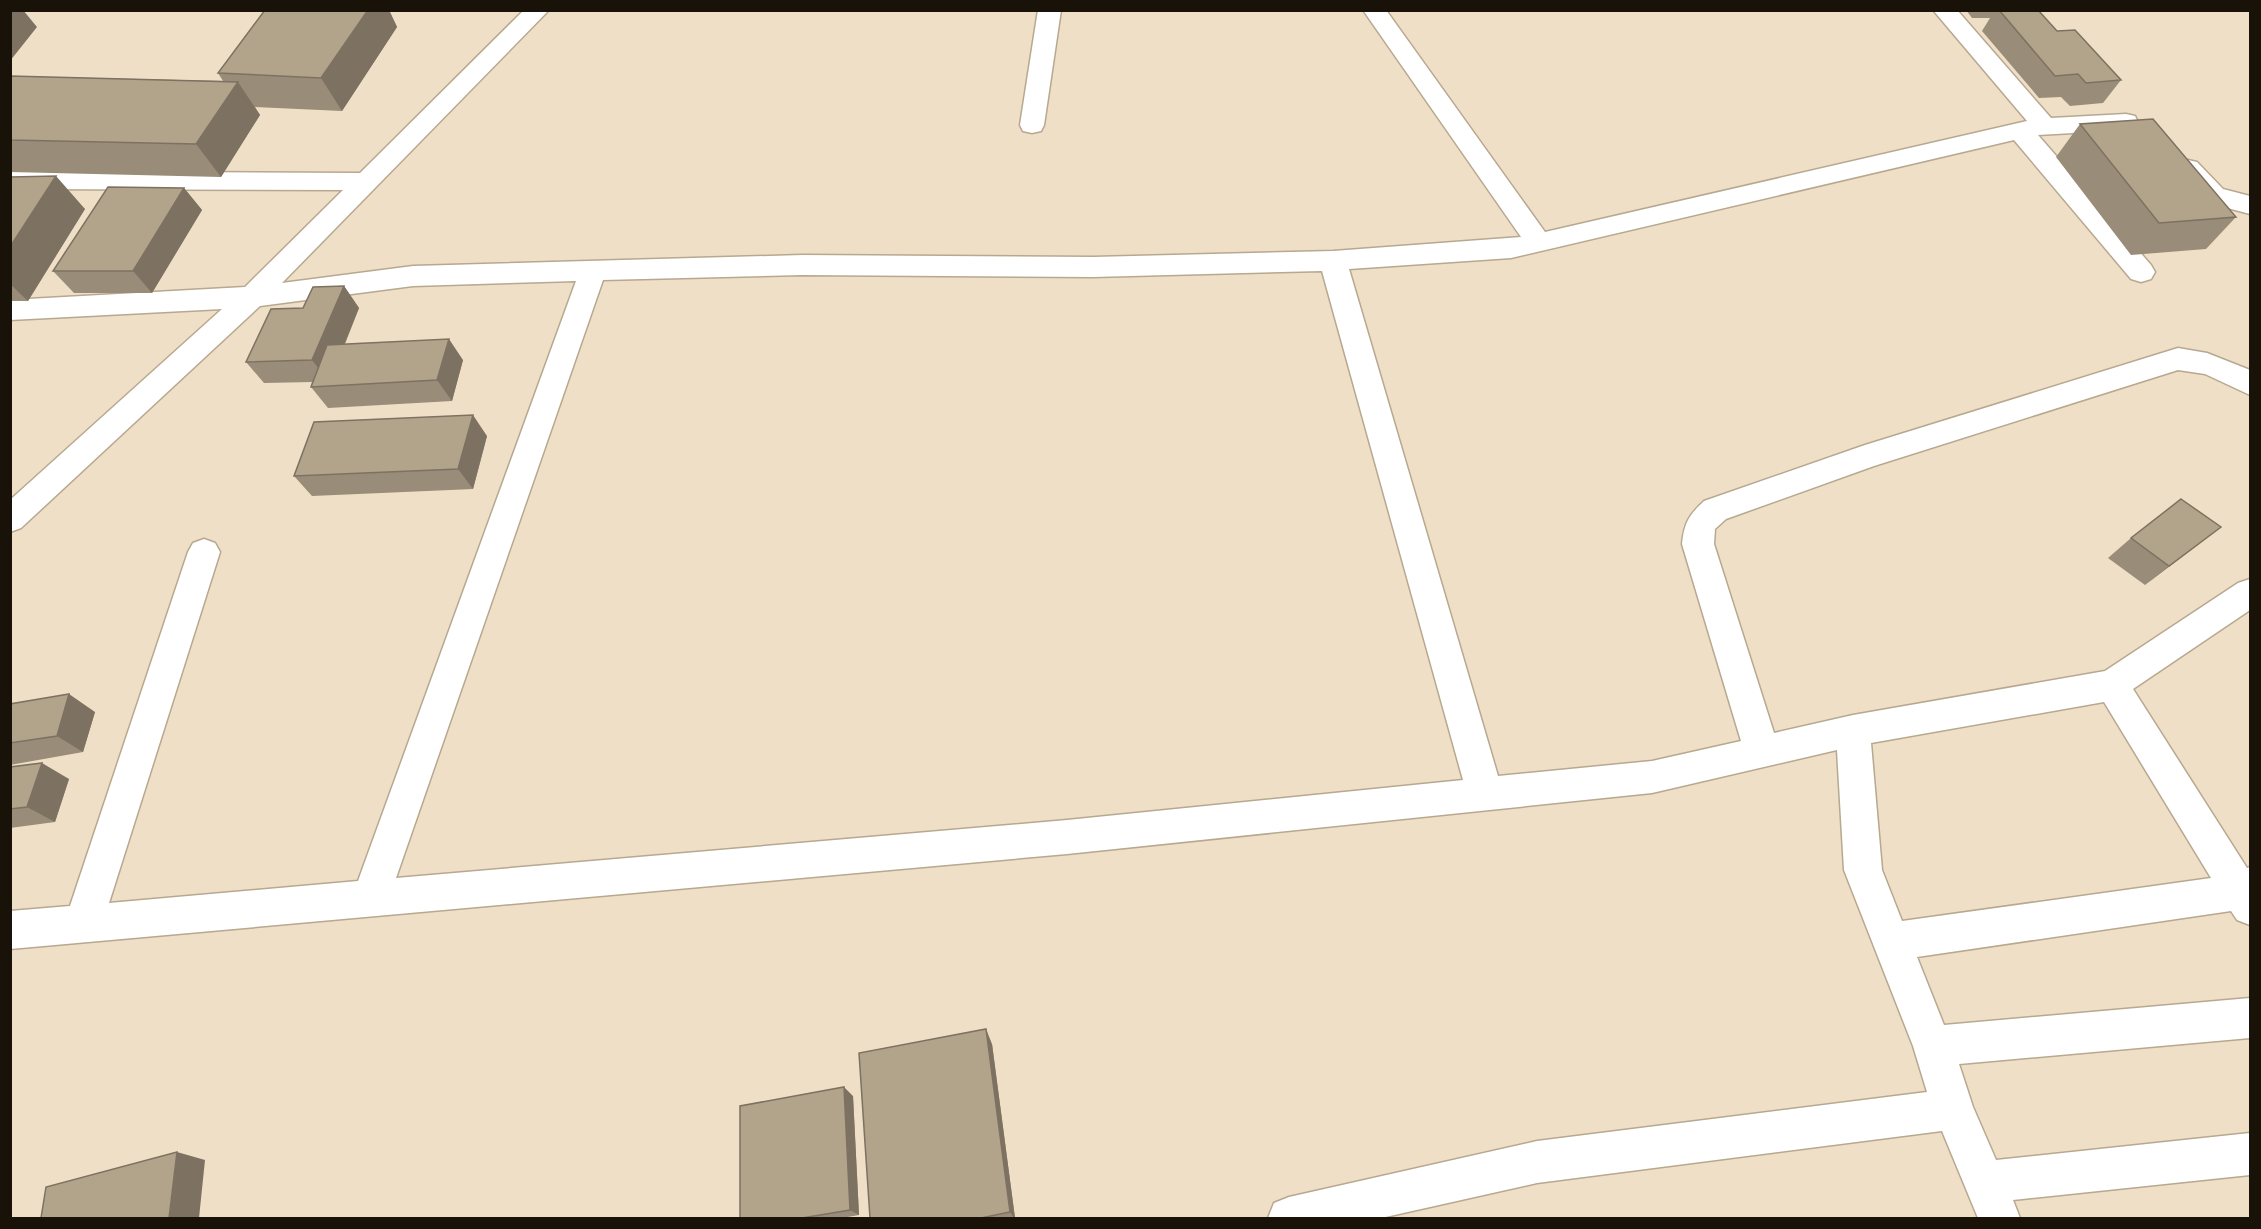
<svg xmlns="http://www.w3.org/2000/svg" width="2261" height="1229" viewBox="0 0 2261 1229" font-family="Merriweather,serif">
  <style>
    .lines { fill: none; stroke-linecap: round; stroke-linejoin: round }
    .minor-casing { stroke: #b7a890; stroke-width: 3 }
    .minor { fill: #fff; fill-rule: evenodd }
    .wall { fill: #998c78 }
    .shaded-wall { fill: #7d7261 }
    .building { fill: #b2a38b; stroke: #7d7261; stroke-width: 1.5 }
  </style>
  <rect width="100%" height="100%" fill="#efdfc6"/>
  <g class="lines">
    <!-- minor casing -->
    <g class="minor-casing">
      <path id="minor" d="M524,10H549L282,283L413,266L802,255L1093,257L1333,251L1521,237L1363,10H1386L1545,232L2027,121L1933,10H1957L2051,118L2126,114L2135,116L2138,122L2135,128L2126,130L2038,135L2151,265L2155,272L2151,279L2141,282L2131,279L2014,140L1511,258L1349,269L1498,776L1652,761L1741,741L1682,544C1684,523 1689,515 1704,501L1865,445L2178,348L2207,353L2250,370V395L2205,374L2178,370L1874,466L1726,519L1715,529L1714,544L1774,733L1853,715L2105,671L2238,583L2250,579V610L2133,689L2247,868L2250,867V925L2237,920L2231,911L1917,957L1944,1025L2250,998V1038L1959,1064L1973,1107L1996,1160L2250,1133V1175L2013,1200L2020,1218H1978L1942,1131L1537,1183L1381,1218H1268L1274,1203L1289,1197L1537,1141L1927,1092L1913,1046L1844,870L1837,750L1652,793L1067,854L10,949V911L70,906L188,552L193,543L204,539L215,543L220,552L109,903L358,881L576,281L413,286L260,306L21,528L10,532V500L222,309L10,320V300L245,287L343,190L10,189V171L360,173ZM1322,271L1463,780L1067,820L396,878L603,280L802,275L1093,277ZM2104,702L2211,878L1902,921L1882,870L1871,743Z
        M1038,10H1061L1044,125L1041,131L1032,133L1023,131L1020,125Z
        M2188,160L2197,162L2223,189L2250,196V214L2205,202L2175,168L2179,162Z"/>
    </g>
    <!-- minor -->
    <use href="#minor" class="minor"/>
  </g>
  <!-- wall -->
  <path class="wall" d="M265,10H389L397,27L342,111L255,107L260,115L221,177L10,172V76L223,81L218,73Z
    M1966,10H2038L2057,31L2121,80L2103,103L2070,106L2061,97L2039,98L1982,31L1990,18H1972Z
    M2080,124L2236,217L2206,249L2131,255L2056,157Z
    M10,177L85,209L28,301H10Z
    M184,188L202,210L152,293H74L53,271Z
    M344,286L359,308L345,344L463,360L452,401L328,408L311,387L312,382L264,383L246,362L303,308Z
    M487,436L473,489L312,496L294,476Z
    M2131,538L2196,546L2145,585L2108,558Z
    M10,704L95,712L83,752L10,765Z
    M10,767L69,779L55,822L10,828Z
    M992,1044L1015,1218H870Z
    M853,1096L859,1215L842,1218H740Z"/>
  <!-- shaded-wall -->
  <path class="shaded-wall" d="M14,10H23L37,27L10,61V14Z
    M368,10H389L397,27L342,111L321,78Z
    M238,82L260,115L221,177L196,144Z
    M56,176L85,209L28,301L10,284V247Z
    M184,188L202,210L152,293L133,271Z
    M344,286L359,308L329,382L312,360Z
    M449,339L463,360L452,401L437,380Z
    M473,415L487,436L473,489L458,469Z
    M2221,527L2196,546L2145,585L2169,566Z
    M69,694L95,712L83,752L57,736Z
    M42,763L69,779L55,822L27,807Z
    M986,1029L992,1044L1015,1218H1014L1010,1212Z
    M844,1087L853,1096L859,1215L850,1210Z
    M177,1152L205,1160L199,1218H169Z"/>
  <!-- building -->
  <path class="building" d="M265,10H368L321,78L218,73Z
    M1999,10H2038L2057,31L2075,30L2121,80L2086,83L2078,74L2055,76Z
    M10,76L238,82L196,144L10,140Z
    M2153,119L2236,217L2159,223L2080,124Z
    M56,176L10,247V177Z
    M108,187L184,188L133,271H53Z
    M344,286L312,360L246,362L271,309L303,308L313,287Z
    M449,339L437,380L311,387L327,345Z
    M473,415L458,469L294,476L314,422Z
    M2181,499L2221,527L2169,566L2131,538Z
    M69,694L57,736L10,743V704Z
    M42,763L27,807L10,809V767Z
    M986,1029L1010,1212L981,1218H870L859,1053Z
    M844,1087L850,1210L802,1218H740V1106Z
    M177,1152L169,1218H41L46,1187Z"/>
  <!-- border -->
  <rect width="2261" height="1229" fill="none" stroke="#181209" stroke-width="24"/>
</svg>
